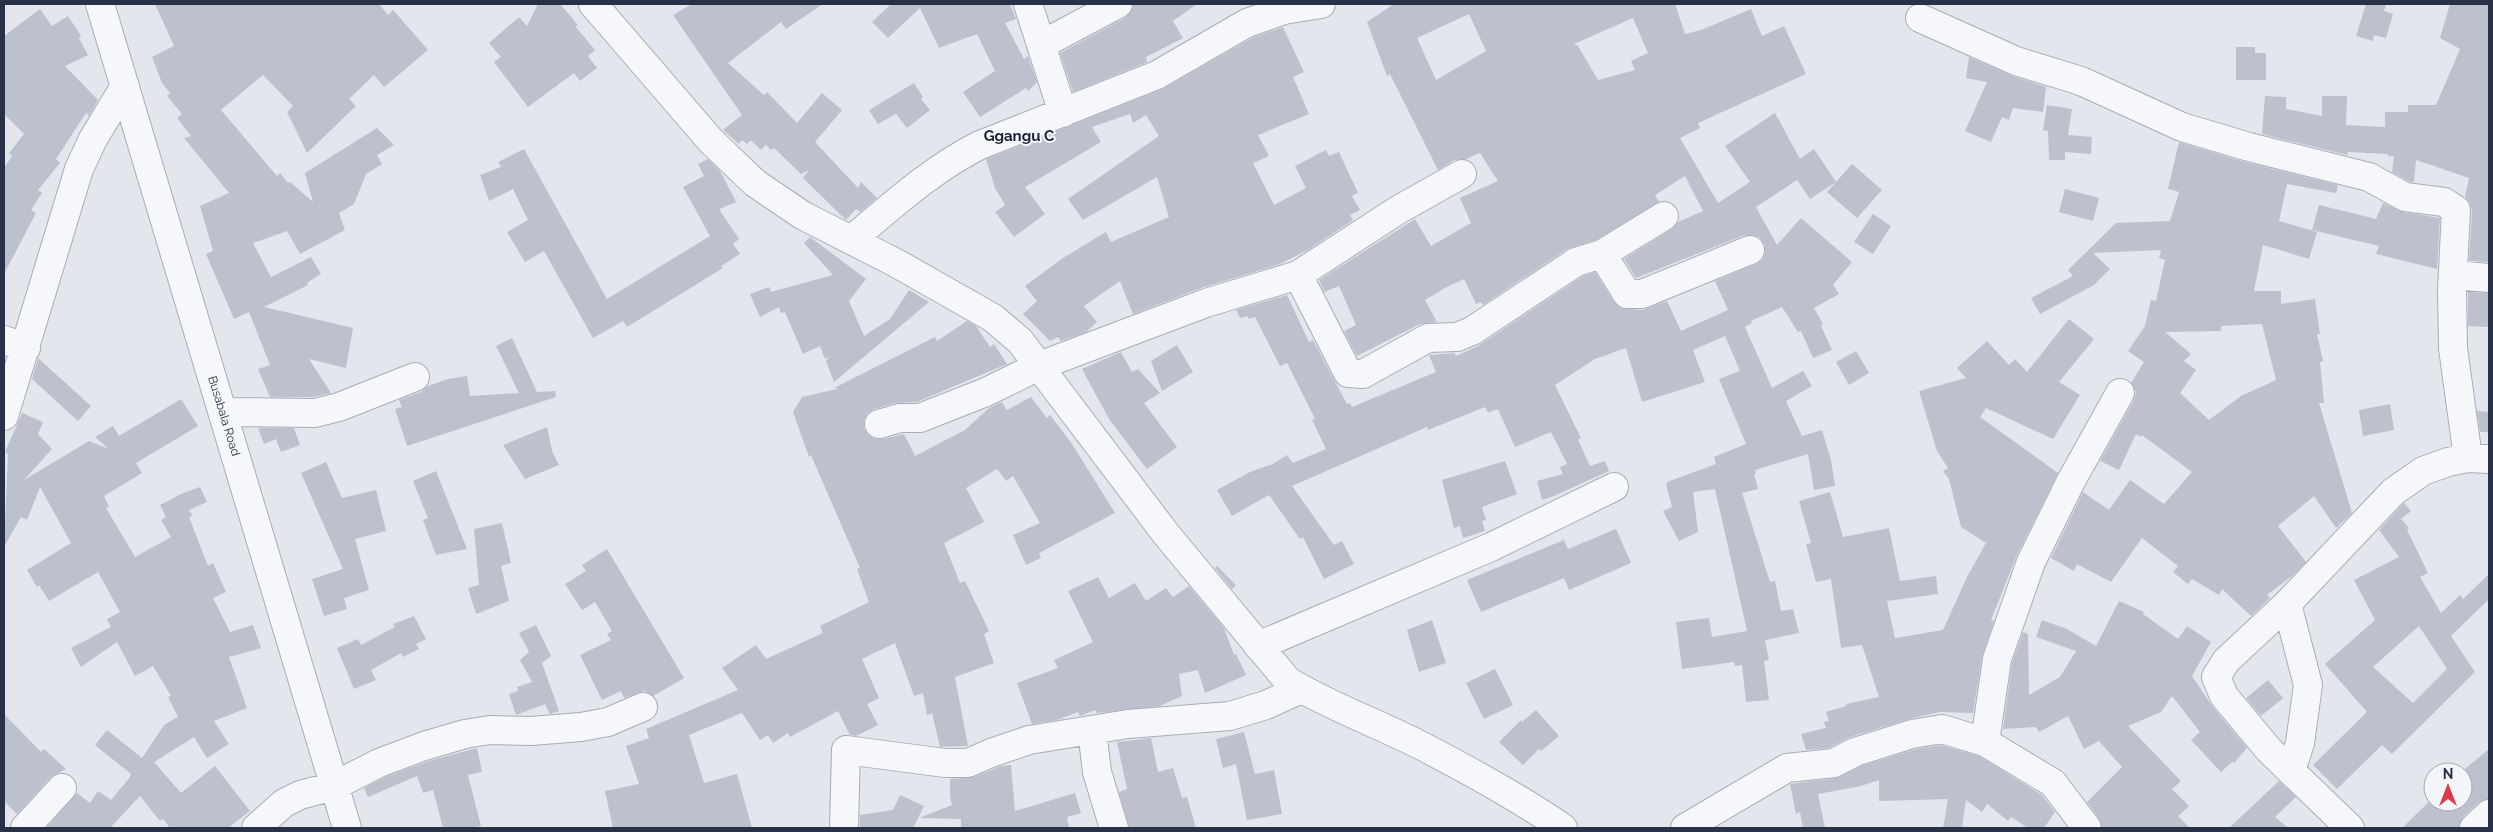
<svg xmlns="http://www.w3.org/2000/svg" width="2493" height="832" viewBox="0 0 2493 832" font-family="Raleway,sans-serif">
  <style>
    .building { fill: #bcc1cd; fill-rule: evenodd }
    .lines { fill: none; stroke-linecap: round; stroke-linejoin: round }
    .minor-casing { stroke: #a7acb7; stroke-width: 30 }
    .minor { stroke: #f6f7fa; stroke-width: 28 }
    .labels { text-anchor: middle; stroke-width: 4; stroke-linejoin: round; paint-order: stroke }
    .street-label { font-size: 12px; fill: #283147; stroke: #f3f5f9 }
    .quarter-label { font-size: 15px; font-weight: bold; fill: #1a2238; stroke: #f3f5f9 }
  </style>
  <rect width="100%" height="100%" fill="#e3e6ec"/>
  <!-- building -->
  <path class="building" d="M155,4H379L388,15L393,10L428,50L384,87L374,75L349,99L356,106L307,153L287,112L293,106L263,75L221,110L277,176L280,173L288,183L290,182L313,202L305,173L377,128L394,145L377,155L382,164L366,174L354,204L339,213L345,230L300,254L287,231L253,243L271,277L311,257L321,274L307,283L308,285L264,307L353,328L346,368L309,359L331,393L313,397H270L258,369L270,365L249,312L234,319L206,254L213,251L200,206L229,193L184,138L191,136L177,118L182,114L167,96L170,93L162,83L152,57L174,46Z
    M538,4H560L578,25L575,26L595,50L588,56L597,68L580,81L574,73L528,107L494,62L501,57L489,43L519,17L527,26Z
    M692,4H823L786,29L781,22L728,63L764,95L767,92L797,123L822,93L842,110L815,142L858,188L861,182L877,198L860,212L856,209L846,220L803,178L809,170L801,174L774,148L771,150L766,145L761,150L751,140L747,144L742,140L739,144L723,130L742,115L673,15Z
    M891,4H1010L1016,19L1005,23L1024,59L1028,56L1037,82L1028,91L1026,88L980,117L963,92L995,71L977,34L939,48L920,8L888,38L872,22Z
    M1134,4H1197L1173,21L1183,38L1146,57L1147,62L1073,92L1060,53L1125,18L1131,12Z
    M1394,4H1675L1685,34L1701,30L1751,9L1762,36L1784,26L1806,74L1698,123L1700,128L1680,138L1718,203L1750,182L1725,146L1775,113L1800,159L1814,149L1836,182L1810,199L1797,180L1756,207L1777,245L1801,218L1852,262L1833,285L1839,294L1814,308L1823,324L1821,326L1832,350L1813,358L1801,331L1798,332L1782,307L1751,321L1752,323L1745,327L1772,388L1803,371L1812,386L1786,401L1802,436L1822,430L1831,460L1835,486L1814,490L1808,454L1755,470L1756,474H1754L1758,489L1742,493L1770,582L1775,581L1781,611L1793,609L1799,633L1765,640L1769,660L1764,661L1769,700L1746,702L1742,665L1735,666L1734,662L1682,669L1676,622L1709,618L1712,637L1747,631L1715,489L1693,492L1698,532L1679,541L1663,511L1672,507L1666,484L1667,482L1716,464L1714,457L1746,444L1719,379L1740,371L1725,336L1693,350L1705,382L1642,402L1626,348L1595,359L1555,385L1581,438L1578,440L1590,466L1605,461L1609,471L1554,496L1542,500L1537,481L1563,474L1560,467L1567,464L1551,432L1515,447L1498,409L1488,413L1485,407L1428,430L1427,427L1292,486L1334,545L1342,541L1354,564L1324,579L1303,537L1300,539L1269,495L1232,516L1217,490L1250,472L1273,464L1287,455L1293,463L1326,449L1312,420L1315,419L1287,363L1280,366L1255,317L1249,319L1247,316L1240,318L1236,310L1287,295L1309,342L1313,340L1347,404L1350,403L1352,407L1436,372L1429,355L1454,353L1456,356L1478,346L1583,276L1595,272L1614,302L1620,308L1642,310L1667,301L1681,331L1728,310L1715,281L1756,264L1762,260L1765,253V245L1760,238L1753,235H1745L1636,278L1624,259L1672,229L1678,222L1703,211L1685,176L1655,195L1659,202L1596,240L1567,249L1483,305L1481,302L1476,304L1464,279L1445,288L1425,300L1437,322L1420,324L1357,356L1344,331L1356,325L1339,286L1324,292L1319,280L1415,219L1431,246L1471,223L1460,198L1498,181L1480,153L1466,159L1454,160L1438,170L1390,74L1387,76L1367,22ZM1469,14L1486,51L1436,80L1417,38ZM1633,18L1648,53L1631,61L1635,70L1598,80L1578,46L1574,44Z
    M2366,4H2386L2384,11L2393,14L2386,38L2374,35L2373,41L2356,36Z
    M2450,4H2489V262L2469,261L2472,211L2470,203L2465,197L2469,178L2416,160L2414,182H2410L2392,172L2394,156H2388V154L2348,152L2347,155L2262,134L2265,96L2286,97V109L2322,116V96H2347L2346,125L2385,127V112H2408V105H2436L2460,49L2440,38Z
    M40,9L52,26L68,16L81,36L79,38L88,55L65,66L98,100L89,116L86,113L56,159L60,163L38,190L42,193L31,210L36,213L4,274V168L12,156L9,153L24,134L4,114V36Z
    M1283,27L1304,72L1293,77L1309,114L1258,135L1269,156L1253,163L1274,205L1306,188L1295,166L1326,150L1329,156L1339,152L1358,193L1352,196L1360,210L1350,215L1353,220L1306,251L1280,264L1201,288L1133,314L1120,281L1084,306L1097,322L1086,332L1061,341L1058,337L1050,341L1023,314L1037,301L1025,286L1063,258L1106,232L1111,242L1169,217L1157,177L1083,220L1068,199L1159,136L1146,115L1133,123L1130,114L1092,127L1101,142L1025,187L1045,214L1014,237L995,212L1005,205L995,188L986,159L1163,89L1254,37Z
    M2236,47H2255V53H2266V80H2236Z
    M1969,57L2010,75L2046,87L2043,112L2013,108L2009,120L2002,117L1991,142L1965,131L1987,82L1966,78Z
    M914,83L923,97L921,99L930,110L907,128L896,114L878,124L869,110Z
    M2047,105L2072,109L2068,135L2092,137L2091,154L2065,152V160H2049L2048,131L2043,130Z
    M2179,142L2245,162L2338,185L2336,193L2287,184L2279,221L2317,232L2309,259L2263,245L2254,291H2281V304L2315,299L2320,334H2317L2323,361L2320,362L2324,403H2319L2352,513L2336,528L2314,496L2278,526L2306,562L2292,576L2267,595L2270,598L2251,616L2222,589L2219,595L2192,579L2188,584L2173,572L2178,566L2142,538L2111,582L2077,564L2074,571L2051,558L2083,492L2109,510L2130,480L2164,504L2192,472L2142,435L2141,437L2136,434L2119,470L2100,461L2134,400L2136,392L2131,383L2144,362L2128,351L2145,326L2151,300L2156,301L2165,260L2159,258L2161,250L2093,253L2110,269L2094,285L2040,314L2031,298L2073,276L2068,270L2116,223L2170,221L2179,192L2168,189ZM2262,324L2276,380L2241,396L2209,420L2180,393L2196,370L2184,361L2191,354L2165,332L2221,331V326Z
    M524,149L607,299L710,236L683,187L704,176L698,164L708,159L720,171L736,202L719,209L739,239L733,244L740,254L721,266L723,268L627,327L623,321L593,338L544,251L525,262L507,232L528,220L513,189L489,201L480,175L501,167L498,162Z
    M1852,164L1882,190L1857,218L1827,192Z
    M2065,189L2099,198L2093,221L2059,212Z
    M2383,203L2403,212L2440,218L2437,269L2376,254L2379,246L2312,230L2319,205L2376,219Z
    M1873,214L1891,226L1873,254L1854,242Z
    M810,237L866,279L849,301L864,336L890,319L909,290L929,302L834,382L826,361L829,357L825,359L820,346L803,354L785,312L781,313L779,307L760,317L750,294L769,287L771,292L833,275L804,243Z
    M2468,292L2489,293V327L2468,326Z
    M2069,319L2094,339L2059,382L2080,395L2053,439L1986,408L1980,417L2058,473L2017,555L1991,620L1994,621L1982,657L1973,713L1940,712L1909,719L1850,737L1829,748L1806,750L1801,734L1826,728L1824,722L1829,721L1826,712L1846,706V704L1879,697L1862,645L1841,648L1831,579L1816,582L1806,544L1811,543L1799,501L1830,492L1843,537L1889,528L1900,581L1936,576L1938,594L1887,601L1895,638L1943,630L1967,577L1986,543L1961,527L1949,479L1943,471L1948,468L1937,451L1919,391L1966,378L1957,368L1987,341L2009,365L2015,359L2027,372Z
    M967,321L976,326L990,347L994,344L1007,364L917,402L896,403L874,409L867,414L864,421V428L868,435L875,439H883L904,434L915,456L965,430L989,408L1002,402L1007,410L1031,397L1047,418L1050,415L1072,444L1115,513L1039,553L1041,558L1026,565L1013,535L1040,523L1013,476L1006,481L997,469L966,488L984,522L944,543L960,583L965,581L989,631L984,634L994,663L955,677L968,746L940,747L932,713L927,715L923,693L914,696L895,643L862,659L879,698L867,704L878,725L856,736L850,735L838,711L790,737L788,733L773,743L768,735L760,740L742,713L689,735L704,783L737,774L752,828H613L605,791L639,784L626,746L649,738L646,729L738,690L722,668L756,645L766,659L823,633L820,626L869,602L857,569L860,568L811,455L809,457L793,412L802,397L837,389L836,387L935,337L937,341Z
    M512,338L537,392L555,391L556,397L407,446L395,409L402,407L399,400L421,392L428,386L448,379L467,376L470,396L519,393L496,346Z
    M1177,345L1193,372L1162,391L1151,361Z
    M1856,351L1869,373L1849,385L1836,362Z
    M1121,352L1132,372L1138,369L1160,393L1144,403L1177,447L1147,469L1109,419L1082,369Z
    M38,358L91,406L78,421L32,379Z
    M181,399L198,426L136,463L142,473L104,496L109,507L106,508L135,557L171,537L161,520L166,517L160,505L181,494L200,487L207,502L189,510L193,516L189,517L208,566L213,563L226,592L213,598L230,632L253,625L261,648L229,657L247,708L214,721L229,744L207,758L194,737L154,762L181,793L215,766L250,811L228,828H170L163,819L160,821L140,796L110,828H46L77,793L90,803L98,791L111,800L130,777L131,774L95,745L107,730L142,758L164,725L178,717L168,697L171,696L153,666L135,676L117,642L81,667L71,648L111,627L107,619L120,612L98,572L49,601L39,585L37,587L27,570L71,543L40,487L27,520L21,517L4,547L8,454L5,452L22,413L43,422L38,434L52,449L24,480L89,441L109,449L95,437L113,426L119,436Z
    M2390,404L2394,430L2363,436L2359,410Z
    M2477,411L2489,412V432H2480Z
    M547,427L552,451L559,465L525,479L503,445Z
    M258,428H294L300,445L281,452L276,439L264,444Z
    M1505,461L1517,494L1482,507L1486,520L1482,521L1485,531L1463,538L1460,526L1454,528L1442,480Z
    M326,462L342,498L376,490L386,531L355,539L369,590L344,598L347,609L324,616L312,579L343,569L301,473Z
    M436,471L467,549L436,555L423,520L428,518L413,481Z
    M2404,503L2411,511L2401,519L2409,528L2407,530L2428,573L2420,577L2441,613L2460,595L2463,599L2489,574V599L2451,636L2475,672L2392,754L2382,745L2337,789L2313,765L2367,712L2325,664L2375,620L2354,580L2399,557L2379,530ZM2419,626L2447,669L2413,703L2373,667Z
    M502,523L511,563L501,566L509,601L476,614L468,588L479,585L474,529Z
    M1616,529L1631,563L1569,590L1564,578L1481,612L1467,580L1564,540L1568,549Z
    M607,549L684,678L653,696L644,691L624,698L621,691L602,700L580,655L611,640L607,634L612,631L595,602L582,610L565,584L586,571L582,565Z
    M1217,566L1236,585L1232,589L1215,568Z
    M1098,577L1109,598L1135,583L1146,601L1166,588L1173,597L1189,586L1224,628L1234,655L1236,654L1246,675L1205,693L1198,670L1179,674L1182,696L1160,706L1097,713L1095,710L1080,716L1078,712L1057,720L1032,724L1017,683L1058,668L1054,660L1093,642L1068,591Z
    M2119,601L2144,612L2143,614L2178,639L2187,626L2211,642L2192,676L2212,706L2247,748L2234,763L2232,762L2221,772L2191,740L2200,732L2172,696L2161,712L2128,726L2181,781L2172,789L2189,806L2178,816L2190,828H2102L2099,819L2087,802L2122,767L2099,741L2084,749L2068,716L2039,732L2036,727L2003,729L2012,663L2023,632L2028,634L2029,695L2060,677L2076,651L2036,637L2042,620L2067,629L2096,646Z
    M414,616L426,639L416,644L419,649L403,657L401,653L371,670L376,680L354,689L337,648L358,639L361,645L395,627L393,624Z
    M1432,620L1446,663L1419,672L1407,630Z
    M536,625L551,656L542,663L559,711L550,714L545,704L516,715L509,694L518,691L517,687L532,682L520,660L529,652L519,633Z
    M1495,669L1513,705L1484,719L1466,683Z
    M2268,680L2283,698L2261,716L2246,698Z
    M1536,710L1559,736L1541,751L1539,749L1523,765L1499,742L1521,720L1522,722Z
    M4,714L41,752L44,749L66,769L51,777L17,814L4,801Z
    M1244,732L1255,774L1274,770L1282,814L1247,820L1236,764L1223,768L1216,739Z
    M1151,738L1158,772L1173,768L1182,798L1187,797L1196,828H1129L1119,792L1127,789L1117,742Z
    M1941,745L1979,756L2042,795L2055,812L2044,828H2028L2011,817L2008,821L1987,804L1982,812L1966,800L1962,828H1943L1948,799L1879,801V780L1861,786L1818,794L1825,828H1803L1800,812L1796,814L1790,784L1836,778L1861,766L1916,749Z
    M477,748L482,772L468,775L481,826L471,828H443L433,790L423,793L417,776L368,797L364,788L385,777L429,761Z
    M2489,749V799L2479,802L2463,817L2459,828H2402L2433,798V802H2463V772H2461Z
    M1011,765L1015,811L1075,793L1081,813L1067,817L1069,828H961V819L919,818L952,805L950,797V779L974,777L1001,766Z
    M2279,781L2296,797L2275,817L2288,828H2229Z
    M900,795L924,806L913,828H860V815L893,810Z"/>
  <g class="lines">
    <!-- minor casing -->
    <g class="minor-casing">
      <path id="minor" d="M100,4L347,828
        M593,4L711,141L755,183L802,215L898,264L993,318L1020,341L1166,534L1288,681C1331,707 1377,723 1422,746C1470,771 1518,797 1563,828
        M1028,4L1063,113
        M1920,18L2016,61L2081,81L2182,127L2249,147L2369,177L2405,197L2444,202L2456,210L2452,290L2453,348L2468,458
        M1041,45L1118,4
        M851,240C892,206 932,169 980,145L1157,75L1247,23L1284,10L1321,4
        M1602,254L1627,294H1642L1750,250
        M1298,275L1348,373L1363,374L1428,338L1457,337L1472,331L1576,262L1602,254L1664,216
        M2453,275L2489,278
        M4,340L26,348
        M223,412L315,413L339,407L415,377
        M4,416L79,169L93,139L125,86
        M879,424L900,418H920L986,392L1039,366L1206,303L1298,275L1398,210L1462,174
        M2287,604L2308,685L2300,743L2291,771
        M1258,646L1491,547L1614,487
        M1092,730L1097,772L1114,828
        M1985,742L1997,659L2031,562L2071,481L2120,393
        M25,828L62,788
        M256,828L284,803L300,795L334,786L379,763L424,746L465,734L490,730L531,731L581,727L608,722L643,707
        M844,828L846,750L945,763H968L991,753L1029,740L1128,724L1230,716L1266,705L1301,689
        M1685,828L1787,768L1834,763L1855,752L1912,734L1942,729L1985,742L2053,783L2087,828
        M2350,828L2269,750L2224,696L2216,677L2226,661L2287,604L2393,492L2423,471L2448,462L2468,458L2489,459
        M2474,828L2489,814"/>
    </g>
    <!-- minor -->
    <use href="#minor" class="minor"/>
  </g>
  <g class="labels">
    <!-- street labels -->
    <g class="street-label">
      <text transform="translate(224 416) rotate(73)" y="4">Busabala Road</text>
    </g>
    <!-- quarter labels -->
    <g class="quarter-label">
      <text x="1019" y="141">Ggangu C</text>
    </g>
  </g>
  <!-- border -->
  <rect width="2493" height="832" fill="none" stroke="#283147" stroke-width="10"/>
  <!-- north arrow -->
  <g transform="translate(2448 787)"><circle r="24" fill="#f3f5f9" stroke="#a2a7b2"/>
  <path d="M0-4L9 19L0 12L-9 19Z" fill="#de3b4a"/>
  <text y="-8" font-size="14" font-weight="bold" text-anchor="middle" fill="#283147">N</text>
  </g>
</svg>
